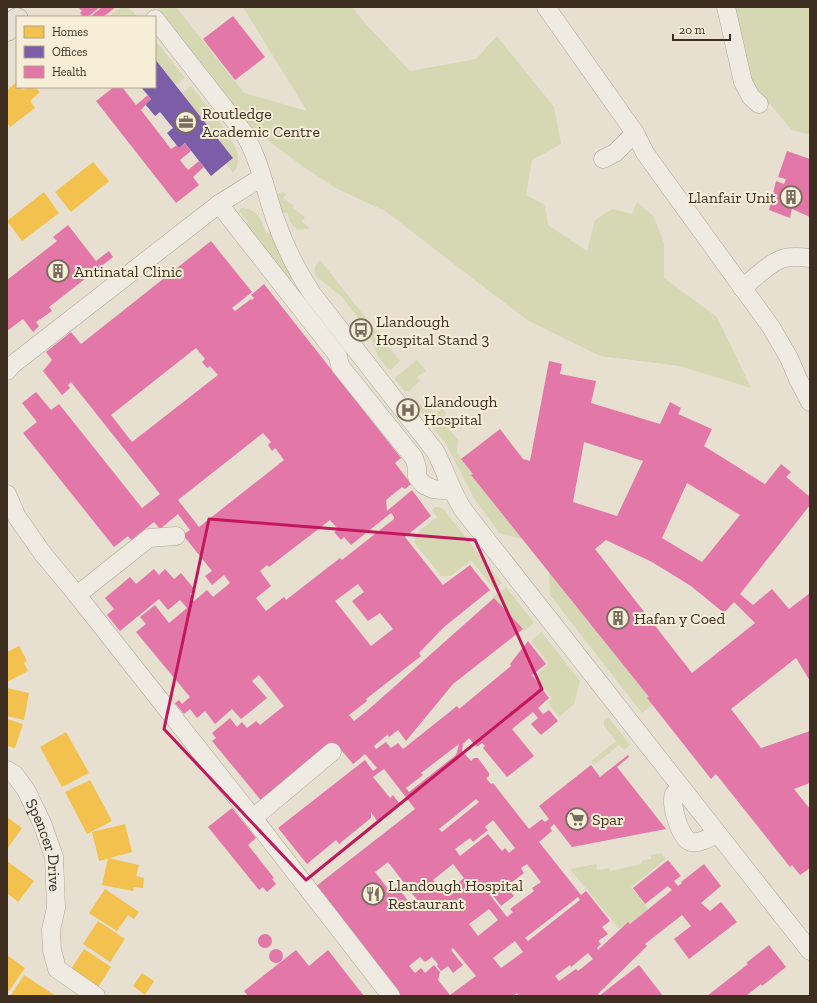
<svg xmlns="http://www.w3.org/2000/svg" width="817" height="1003" viewBox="0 0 817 1003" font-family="'Zilla Slab',serif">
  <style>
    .green { fill: #d6d7b3 }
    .homes { fill: #f2c14e }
    .offices { fill: #7b5ea7 }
    .health { fill: #e377a8; fill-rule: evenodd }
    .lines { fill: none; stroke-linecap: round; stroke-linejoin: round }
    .minor-casing { stroke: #ada599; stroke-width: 19 }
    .major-casing { stroke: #928b80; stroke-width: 23 }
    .minor { stroke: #efebe3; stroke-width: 18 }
    .major { stroke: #e6e1d4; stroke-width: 22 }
    .marked { fill: none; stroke: #c2185b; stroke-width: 3; stroke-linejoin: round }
    .labels { text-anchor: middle; stroke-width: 4; stroke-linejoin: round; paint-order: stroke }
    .poi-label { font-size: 16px; fill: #3d2e20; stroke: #f7eed8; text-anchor: start }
    .street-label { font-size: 16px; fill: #3d2e20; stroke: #f7eed8 }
  </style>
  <rect width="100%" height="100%" fill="#e7e0d1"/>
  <!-- green -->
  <path class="green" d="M121,7C130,7 132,10 137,17H108Z
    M156,7H176L244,93L307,111L243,7H352L364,22L410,71L476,59L497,36L554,107L561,144L532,160L526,195L545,205L548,225L587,251L595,220L612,209L632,214L637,202L654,217L664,243V278L717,317L751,388L680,366L600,356L527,320L385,211L336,188L305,168L250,127Z
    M729,7H810V135L792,130L746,76Z
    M155,40L185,78L176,85L155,59Z
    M191,86C204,102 231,133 237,152C239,160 238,167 233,173L226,164L233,158L182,93Z
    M282,192L286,194L283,198L294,206L293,208L305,217L302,222L309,227V229H297L290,222L287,212L282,213L277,194Z
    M241,208C257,208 262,220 266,233L271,232L293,279L290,281L244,224L248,222L239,211Z
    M320,260L400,361L390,370L388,369L379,358L366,328L342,297L317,277C312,270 315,266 320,260Z
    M417,360L426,371L417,377L420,381L409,391H405L395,379L397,376Z
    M424,402L435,414L442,408L446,413L444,423L458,440L457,453L473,474L471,475L522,539L499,533L474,498L446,444L418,408Z
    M435,507L442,508L444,510L502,583L494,589L471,560L451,576H441L414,542L419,531L437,517L432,510Z
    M549,571L649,697L647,699L652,705L642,713L550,595Z
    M506,587L534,623L524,631L493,597Z
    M541,632L580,681L574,704L559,717L548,703L552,698L535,676L549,664L531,641Z
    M608,717L630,745L624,750L619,745L594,765L591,761L616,741L604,726V720Z
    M661,853L666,859L631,887L648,909L630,924L628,922L619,929L570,869L596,864L597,870L609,868L610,871L641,864L643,860L651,859V855Z"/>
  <!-- homes -->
  <path class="homes" d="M17,82V87H20L23,90L27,87H35L40,92L30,101L35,108L10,127L7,123V90Z
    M93,162L109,181L71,212L55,192Z
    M44,192L59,213L22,241L7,221Z
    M19,646L27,661L24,663L28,671L7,682V652Z
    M7,688L29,693L24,720L7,716Z
    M7,719L23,724L15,748L7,746Z
    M66,732L89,773L62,787L40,747Z
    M90,780L112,821L87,834L65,792Z
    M7,817L22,828L7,849Z
    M125,824L132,852L99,861L92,832Z
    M108,858L139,865L136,876L144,878L143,888L134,887L133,891L102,885Z
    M7,861L34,881L18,902L7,893Z
    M105,889L139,912L134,919L128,915L117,931L89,913Z
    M98,921L125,939L110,962L83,944Z
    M84,949L111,967L96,990L69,972Z
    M7,955L25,968L9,991L7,990Z
    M142,973L154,981L145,995L133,986Z
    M24,975L56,996H13L11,995Z"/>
  <!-- offices -->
  <path class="offices" d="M155,59L233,158L211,176L185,143L179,148L167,133L173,128L160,112L155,116L145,104L151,99L141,87H155Z"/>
  <!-- health -->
  <path class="health" d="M78,7H100L89,16L90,17L102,7H116L103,17H83L80,13L82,11Z
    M233,16L265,57L235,80L203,39Z
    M114,87H122L136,105L148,95L151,99L141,110L171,149L177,145L179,148L185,143L191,151L180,160L188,170L199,161L204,167L193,177L199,185L176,203L96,101Z
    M787,151L810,159V217L792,209L790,218L769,210L776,181L784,184L786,179L778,177Z
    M68,225L96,261L109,251L113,257L49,307L52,311L36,322L39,326L33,332L23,319L7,331V280L57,241L53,237Z
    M211,241L252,292L232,308L235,311L251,299L252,300L254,298L251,295L264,284L401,458L395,463L411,484L405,489L402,487L386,500L387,511L412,490L431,516L405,537L443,585L470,565L490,590L444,627L419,653L421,656L366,699L367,701L349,715L354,721L368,710L494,598L523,629L453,684L406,741L398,730L389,737L386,733L387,735L374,746L376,749L386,742L391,748L398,743L403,749L457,706L459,709L511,666L510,664L528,641L546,664L532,675L549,698L538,708L543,714L549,710L558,721L541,735L531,724L538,718L533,712L512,729L534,756L507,777L483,748L485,746L482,743L477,747L469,738L463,744L462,751L471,761L474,758H478L489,773V776L486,778L491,784L493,783L529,829L542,819L545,822L549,819L539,806L591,765L600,777L628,755L629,757L617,767L666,829L572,847L554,824L550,828L552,831L539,842L581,895L586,891L610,921L602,927L608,934L598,941L601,944L597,948L598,950L628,922L630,924L672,890L668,886L645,904L633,888L668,860L681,876L674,881L678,886L682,883L681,882L704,864L721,886L701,903L710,911L721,902L737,922L689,959L674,939L691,926L682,915L645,944L647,946L598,994L599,996H519L517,993L513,996H400L315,887L415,809L384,769L373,777L390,798L393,795L399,803L377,821L371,812V818L339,844L336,840L307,864L278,828L365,760L373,771L377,768L365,754L353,764L337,745L264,804L212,741L216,738L212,733L230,718L237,727L242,722L247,728L256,721L260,725L284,706L259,675L252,681L267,698L241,719L232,709L215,724L205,711L197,718L190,709L184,714L175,703L179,700L182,704L190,697L136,632L146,624L140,617L155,605L169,623L187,608L180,600L168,610L159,599L120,631L107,615L114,609L105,598L130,577L136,584L154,569L159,575L165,569L174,579L181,573L195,590L190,594L194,598L192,599L194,601L207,590L213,597L230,583L224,575L212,585L205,576L212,571L183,535L190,530L178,514L160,529L154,522L131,540L128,536L114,547L23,433L37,422L22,403L36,392L51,410L59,404L142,508L160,494L71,382L68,385L70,388L62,395L43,371L52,360L46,352L71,332L81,344ZM196,348L205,359L202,362L207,368L210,366L218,375L132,442L111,415ZM263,433L271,442L268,445L272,451L275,448L284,460L199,527L178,500ZM391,513L394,517V519L342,560L340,558L286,600L284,597L266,611L256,598L271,586L260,571L267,565L269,567L330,520L338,529L334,532L341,540L344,537L351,545ZM358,584L364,592L352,601L368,621L380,613L393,629L371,646L335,601ZM459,744L456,755L409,792L406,788L423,775L421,773ZM476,799L479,802L442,832L439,829ZM493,820L515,848L509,853L505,848L502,851L488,834L460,856L455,849L470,838L473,842L488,830L485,827ZM388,862L418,901L412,906L399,889L392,894L375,872ZM453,864L464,878L444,894L433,880ZM527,864L541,882L532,888L534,891L510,909L513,912L507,917L490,895L492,894L501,906L514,896L507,886L524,873L521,868ZM578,897L580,900L528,941L525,938ZM489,909L498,920L478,936L469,924ZM515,941L523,952L501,968L493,958ZM453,948L476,976L450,995L438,980L440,972L434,965L425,973L421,968L415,973L409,966L420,957L425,962L432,957L438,964L437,966L441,971L448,966L453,973L463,965L451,950ZM588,953L593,959L578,971L576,969L559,981L555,976L570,965L571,967Z
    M549,361L562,364L560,374L596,381L591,403L660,424L670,402L681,408L678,414L712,429L704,446L765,484L781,464L791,472L786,477L810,497V505L740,594L753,605L772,589L789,609L810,593V681L796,658L731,709L761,748L810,731V783L794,789L810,809V868L800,875L792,865L790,867L716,774L711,779L647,698L649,697L471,475L473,474L461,459L500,429L523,459L530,461ZM584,442L643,461L617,516L573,502ZM687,483L740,515L702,562L662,538ZM606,540L652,562L691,586L724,613L734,602L755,623L692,673L595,549Z
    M232,808L256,838L248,845L274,878L272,879L276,884L267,892L263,887L259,890L208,827Z
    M258 941a7 7 0 1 1 14 0a7 7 0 1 1-14 0Z
    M769,945L786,967L762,986L761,984L746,996H707L748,964L746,963Z
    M269 956a7 7 0 1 1 14 0a7 7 0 1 1-14 0Z
    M296,950L309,966L328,950L364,996H248L244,991Z
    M639,965L663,996H599Z"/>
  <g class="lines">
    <!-- minor casing -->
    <g class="minor-casing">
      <g id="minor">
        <path d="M546,7L635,133L645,153L771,327L789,358L798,379L810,402"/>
        <path d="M726,7L743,82L751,97L759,104"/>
        <path d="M155,19L244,133C259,159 265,188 274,216C284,245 296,270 313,295L435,451C446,471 451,492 464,511L810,951"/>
        <path d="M603,159L615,153L635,133"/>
        <path d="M219,204L338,356L340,366L414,458L417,467V477L424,485L433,489L452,491"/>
        <path d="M742,288C754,279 771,261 785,258C793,256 802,257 810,258"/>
        <path d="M7,371L12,365L219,204L262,177"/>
        <path d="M7,494L17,517L43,554L77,595L253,818L391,996"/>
        <path d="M77,595L149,538L176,536"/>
        <path id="s1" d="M7,770L15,775L26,790L42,823L54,857L56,908L51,930L52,950L57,969L96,996"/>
        <path d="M681,788C679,789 676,792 674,794C670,804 680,839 691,842C700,844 710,837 717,833"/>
        <path d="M253,818L332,752"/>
      </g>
    </g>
    <!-- major casing -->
    <g class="major-casing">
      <path id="major" d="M7,30L17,19"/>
    </g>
    <!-- minor -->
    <use href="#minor" class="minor"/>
    <!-- major -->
    <use href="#major" class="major"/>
  </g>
  <!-- marked area -->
  <path class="marked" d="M209,519L475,540L542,689L306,880L164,729Z"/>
  <!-- icons -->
  <defs>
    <g id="office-ring" transform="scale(1.15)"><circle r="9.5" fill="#f7eed8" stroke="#786c5e" stroke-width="1.5"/><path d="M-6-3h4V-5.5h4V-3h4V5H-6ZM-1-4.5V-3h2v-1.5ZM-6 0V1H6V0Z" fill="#786c5e"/></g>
    <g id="building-ring" transform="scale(1.15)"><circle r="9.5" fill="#f7eed8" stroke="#786c5e" stroke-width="1.5"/><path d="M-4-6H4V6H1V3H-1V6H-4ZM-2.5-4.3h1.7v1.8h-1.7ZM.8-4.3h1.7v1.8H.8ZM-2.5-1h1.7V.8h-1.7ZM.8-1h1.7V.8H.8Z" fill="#786c5e"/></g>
    <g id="bus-ring" transform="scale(1.15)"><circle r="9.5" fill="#f7eed8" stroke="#786c5e" stroke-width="1.5"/><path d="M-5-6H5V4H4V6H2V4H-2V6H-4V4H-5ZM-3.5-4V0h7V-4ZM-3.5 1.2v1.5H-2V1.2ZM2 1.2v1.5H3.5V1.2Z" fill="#786c5e"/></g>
    <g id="hospital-ring" transform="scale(1.15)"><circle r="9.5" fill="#f7eed8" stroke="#786c5e" stroke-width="1.5"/><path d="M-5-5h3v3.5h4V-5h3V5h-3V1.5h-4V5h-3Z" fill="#786c5e"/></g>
    <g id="supermarket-ring" transform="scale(1.15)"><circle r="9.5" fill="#f7eed8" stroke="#786c5e" stroke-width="1.5"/><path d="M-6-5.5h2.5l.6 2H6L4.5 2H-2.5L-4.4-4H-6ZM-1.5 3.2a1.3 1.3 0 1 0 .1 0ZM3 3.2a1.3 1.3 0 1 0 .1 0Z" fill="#786c5e"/></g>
    <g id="restaurant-ring" transform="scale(1.15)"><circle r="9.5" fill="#f7eed8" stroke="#786c5e" stroke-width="1.5"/><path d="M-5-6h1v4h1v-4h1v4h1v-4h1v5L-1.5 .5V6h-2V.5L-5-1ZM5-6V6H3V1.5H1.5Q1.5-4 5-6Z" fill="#786c5e"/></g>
  </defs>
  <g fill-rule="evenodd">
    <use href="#office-ring" x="186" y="122"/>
    <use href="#building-ring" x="791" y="197"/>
    <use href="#building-ring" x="58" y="271"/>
    <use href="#bus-ring" x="361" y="330"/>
    <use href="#hospital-ring" x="408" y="410"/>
    <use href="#building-ring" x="618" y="618"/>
    <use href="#supermarket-ring" x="577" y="819"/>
    <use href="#restaurant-ring" x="373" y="894"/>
  </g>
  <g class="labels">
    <!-- poi labels -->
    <g class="poi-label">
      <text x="202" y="119">Routledge<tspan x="202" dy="18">Academic Centre</tspan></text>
      <text x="776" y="203" text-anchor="end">Llanfair Unit</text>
      <text x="74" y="277">Antinatal Clinic</text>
      <text x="376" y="327">Llandough<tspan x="376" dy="18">Hospital Stand 3</tspan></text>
      <text x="424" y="407">Llandough<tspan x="424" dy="18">Hospital</tspan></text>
      <text x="634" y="624">Hafan y Coed</text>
      <text x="592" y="825">Spar</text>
      <text x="388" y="891">Llandough Hospital<tspan x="388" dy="18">Restaurant</tspan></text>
    </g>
    <!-- street labels -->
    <g class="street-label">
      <text dy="6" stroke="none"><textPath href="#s1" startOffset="87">Spencer Drive</textPath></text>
    </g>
  </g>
  <!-- border -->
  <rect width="817" height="1003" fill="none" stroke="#3d2e20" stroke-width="16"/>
  <!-- legend -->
  <rect x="16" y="16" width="140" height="72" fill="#f7eed8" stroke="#ada18e"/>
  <rect x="24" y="26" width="20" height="12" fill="#f2c14e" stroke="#ada18e"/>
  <text x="52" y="36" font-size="12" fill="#3d2e20">Homes</text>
  <rect x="24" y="46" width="20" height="12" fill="#7b5ea7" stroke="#ada18e"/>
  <text x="52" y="56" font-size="12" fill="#3d2e20">Offices</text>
  <rect x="24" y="66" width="20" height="12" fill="#e377a8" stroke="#ada18e"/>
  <text x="52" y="76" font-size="12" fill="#3d2e20">Health</text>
  <!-- scale -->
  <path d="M673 34v6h57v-6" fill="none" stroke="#3d2e20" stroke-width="2"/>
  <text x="679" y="34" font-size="12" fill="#3d2e20" stroke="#f7eed8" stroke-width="3" paint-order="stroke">20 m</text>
</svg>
